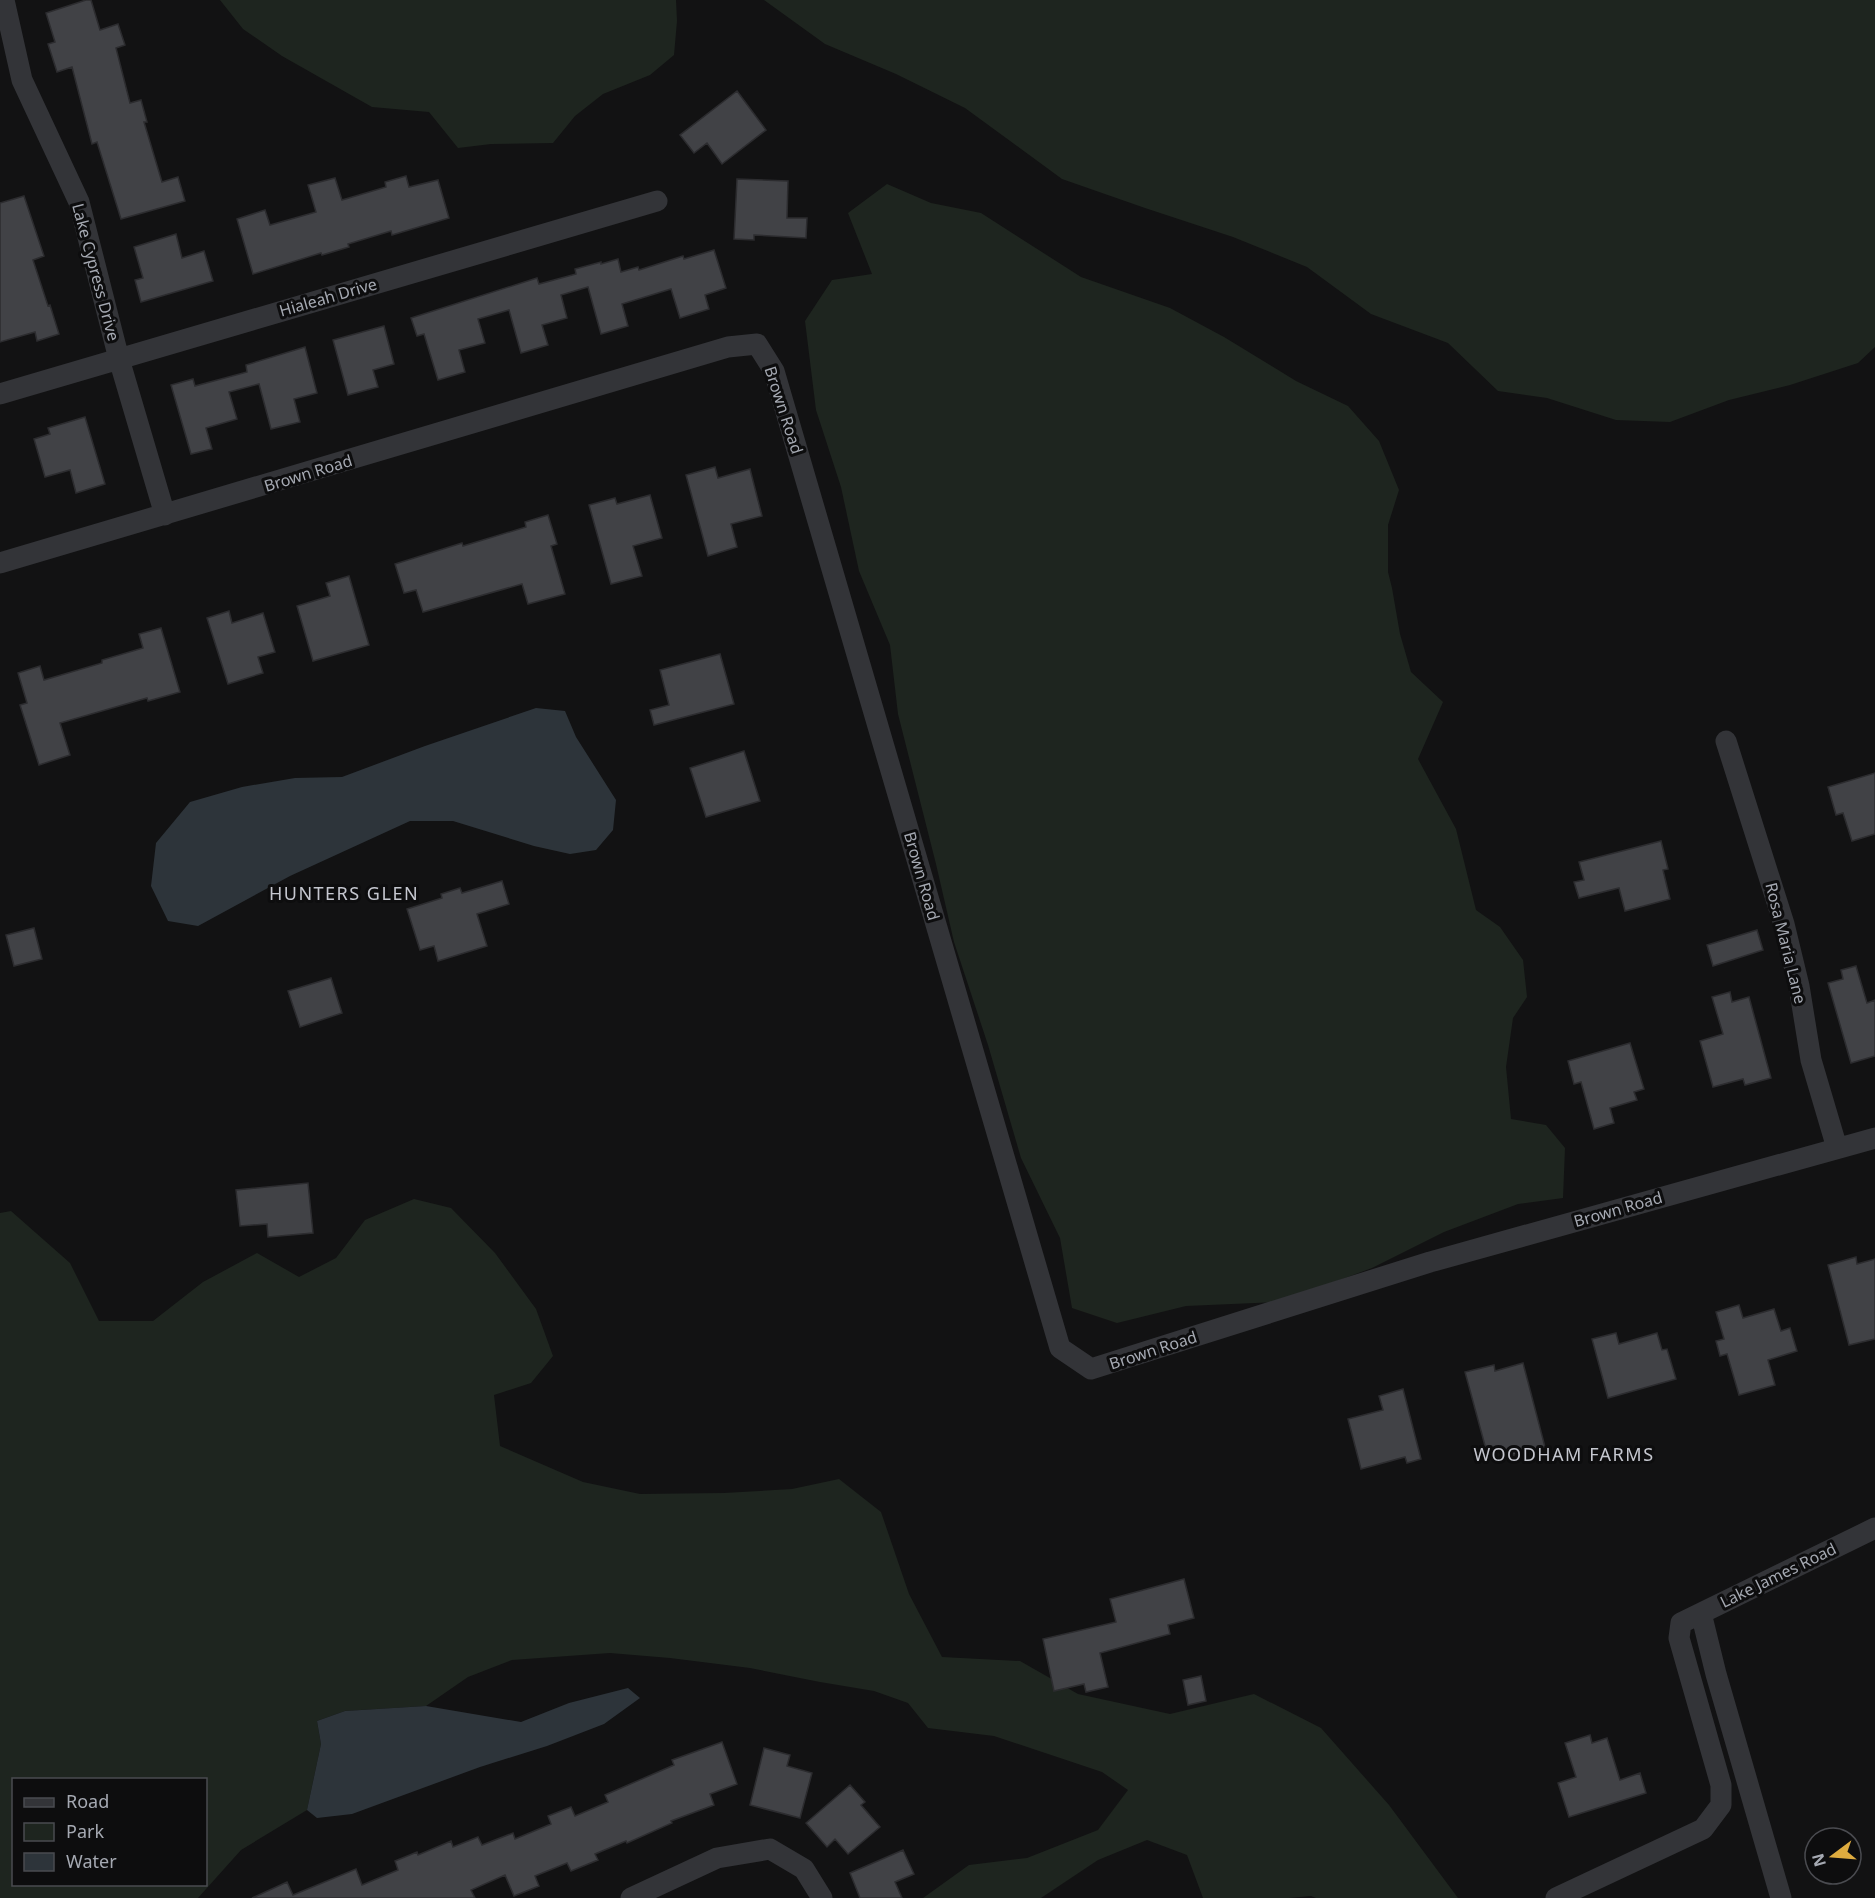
<svg xmlns="http://www.w3.org/2000/svg" width="1875" height="1898" viewBox="0 0 1875 1898" font-family="'Noto Sans',sans-serif">
  <style>
    .green { fill: #1e251f; fill-rule: evenodd }
    .water { fill: #2d343a }
    .building { fill: #414246; stroke: #2c2c2f; stroke-width: 1.5 }
    .lines { fill: none; stroke-linecap: round; stroke-linejoin: round }
    .minor { stroke: #333438; stroke-width: 21 }
    .labels { text-anchor: middle; stroke-width: 6; stroke-linejoin: round; paint-order: stroke }
    .street-label { font-size: 16px; fill: #a5a9b2; stroke: #0d0d0e }
    .neighbourhood-label { font-size: 18px; letter-spacing: 1.5px; fill: #c5c7cf; stroke: #0d0d0e }
  </style>
  <rect width="100%" height="100%" fill="#121213"/>
  <!-- green -->
  <path class="green" d="M220,0H676L677,21L674,55L650,75L603,94L575,116L553,143L491,144L458,148L429,112L372,107L282,56L243,29Z
    M764,0H1875V347L1858,363L1790,385L1729,400L1670,422L1616,420L1547,398L1498,391L1448,343L1371,314L1307,267L1233,237L1145,208L1062,179L965,108L896,74L825,44Z
    M887,184L931,203L981,213L1081,277L1170,308L1224,337L1296,381L1348,406L1379,441L1399,490L1388,525V572L1392,588L1400,634L1411,672L1443,702L1418,759L1456,829L1476,910L1500,927L1523,960L1527,997L1513,1018L1506,1067L1511,1119L1546,1125L1565,1148L1563,1198L1518,1204L1444,1232L1372,1268L1280,1302L1186,1306L1117,1323L1072,1308L1060,1238L1021,1158L988,1045L954,942L936,864L898,714L890,645L859,571L841,487L816,410L805,321L832,280L872,274L848,213Z
    M414,1199L451,1208L495,1253L536,1309L553,1356L531,1383L494,1395L500,1446L583,1482L640,1494L724,1493L792,1489L839,1479L881,1512L909,1594L942,1657L1020,1661L1078,1694L1170,1714L1254,1694L1321,1728L1389,1805L1458,1898H1316L1311,1896L1289,1898H1203L1187,1855L1147,1840L1098,1860L1041,1898H923L969,1865L1027,1858L1098,1830L1128,1790L1102,1772L994,1736L928,1728L908,1703L874,1691L820,1682L750,1668L670,1658L610,1653L512,1660L468,1677L426,1706L345,1711L317,1721L321,1744L307,1810L241,1850L198,1898H0V1213L11,1211L70,1263L99,1321H153L203,1282L257,1253L299,1277L336,1258L365,1220ZM14,1780H206V1884H14Z"/>
  <!-- water -->
  <path class="water" d="M536,708L565,711L576,737L616,800L613,830L596,850L570,854L534,846L453,821H410L290,876L198,926L168,921L151,886L156,843L190,802L242,787L295,778L342,777L425,746Z
    M628,1688L640,1698L604,1724L547,1746L480,1767L352,1814L317,1818L307,1810L321,1744L317,1721L345,1711L426,1706L521,1722L569,1703Z"/>
  <!-- building -->
  <path class="building" d="M86,0H91L100,30L118,24L125,45L116,48L130,103L141,100L147,122H144L162,182L178,177L185,201L121,219L97,142L92,144L72,67L57,72L48,44L55,42L46,13Z
    M737,91L766,130L722,164L707,143L694,153L680,135Z
    M406,176L409,187L438,180L449,218L392,235L391,231L348,244L349,247L322,255L321,253L253,274L237,219L265,210L270,225L316,212L308,185L335,178L342,200L386,187L385,182Z
    M737,179L788,181L787,218H807L806,238L754,235V240L734,239Z
    M24,196L44,256L33,260L48,306L50,305L59,334L37,341L35,332L0,342V203Z
    M176,234L182,258L204,251L213,281L141,302L135,280L143,278L134,247Z
    M714,250L726,288L705,295L709,309L680,318L671,289L622,304L628,326L601,334L588,287L561,295L567,318L542,325L548,345L521,353L509,310L478,319L485,343L459,350L465,372L438,380L424,334L417,336L411,318L537,278L539,284L576,274L575,269L601,262V264L618,259L621,272L638,267L639,270L683,256L684,259Z
    M384,326L394,364L373,370L378,387L348,395L333,340Z
    M305,347L317,393L294,399L300,422L271,429L259,384L229,392L237,419L206,428L212,449L191,454L171,385L193,379L195,386L247,372L246,365Z
    M85,417L105,484L76,493L70,470L45,477L34,439L50,434L48,428Z
    M715,467L718,478L750,469L762,516L731,524L737,547L708,556L686,475Z
    M650,495L662,538L633,546L642,576L611,584L589,505L615,498L617,504Z
    M548,515L557,544L551,546L565,594L528,604L522,584L423,612L416,590L404,593L395,564L462,543L463,546L526,527L525,522Z
    M349,576L369,645L313,661L297,606L330,596L326,583Z
    M229,611L232,623L263,613L275,652L258,657L263,673L228,684L207,618Z
    M161,628L180,692L148,701L147,698L60,723L70,755L39,765L20,705L27,703L18,673L40,666L44,680L102,663V660L143,648L139,634Z
    M720,654L734,704L654,725L650,710L669,705L660,670Z
    M744,751L760,801L706,817L690,768Z
    M1875,773V834L1852,841L1843,813L1836,815L1828,787Z
    M1661,841L1668,869L1663,870L1670,899L1625,911L1619,888L1579,898L1574,882L1584,880L1579,862Z
    M502,881L509,904L477,914L487,946L438,961L434,946L420,950L407,909L442,898L441,894L460,888L462,893Z
    M34,928L42,959L14,966L6,935Z
    M1757,930L1763,950L1713,966L1707,945Z
    M1856,966L1867,1003L1875,1000V1056L1851,1063L1828,983L1843,979L1841,970Z
    M331,978L342,1013L300,1027L288,991Z
    M1730,992L1732,1002L1749,997L1771,1078L1745,1085L1743,1079L1713,1087L1700,1041L1723,1034L1712,997Z
    M1630,1043L1644,1089L1634,1092L1637,1100L1610,1108L1614,1123L1594,1129L1581,1082L1574,1084L1568,1061Z
    M308,1183L313,1233L268,1237L267,1224L240,1226L236,1190Z
    M1856,1257L1857,1264L1875,1259V1339L1849,1345L1828,1265Z
    M1739,1305L1743,1318L1774,1309L1781,1331L1790,1328L1797,1351L1768,1360L1775,1385L1739,1395L1727,1354L1720,1356L1716,1341L1724,1339L1716,1312Z
    M1616,1333L1619,1344L1657,1333L1662,1350L1667,1349L1676,1379L1608,1398L1592,1339Z
    M1523,1363L1545,1447L1506,1457L1504,1449L1487,1453L1465,1372L1494,1365L1495,1371Z
    M1403,1389L1421,1459L1407,1463L1405,1457L1361,1469L1348,1419L1383,1410L1379,1396Z
    M1184,1579L1194,1618L1168,1625L1170,1634L1100,1653L1108,1687L1086,1692L1084,1684L1054,1691L1043,1639L1116,1622L1110,1599Z
    M1201,1676L1206,1701L1188,1705L1183,1680Z
    M1590,1735L1592,1743L1607,1738L1620,1780L1640,1773L1646,1793L1569,1817L1558,1783L1576,1777L1565,1743Z
    M722,1742L737,1784L710,1794L714,1805L671,1821L672,1823L627,1843L626,1841L595,1854L598,1860L571,1871L567,1863L535,1876L539,1886L514,1896L505,1875L471,1890L475,1898H252L287,1882L293,1895L356,1869L362,1885L398,1870L395,1861L417,1852L418,1855L451,1841L453,1847L478,1837L482,1845L513,1833L515,1839L551,1824L548,1816L571,1807L575,1816L608,1802L605,1795L674,1765L672,1760Z
    M764,1748L790,1755L787,1766L812,1773L800,1818L750,1805Z
    M850,1785L865,1802L861,1805L880,1827L848,1854L835,1839L827,1847L806,1823Z
    M903,1850L914,1874L895,1882L902,1898H860L850,1873Z"/>
  <g class="lines">
    <!-- minor -->
    <path class="minor" d="M4,0L22,80L79,202L119,359L165,515
      M0,394L657,201
      M0,563L728,347L757,344L774,371L1060,1348L1091,1369L1430,1262L1875,1138
      M1726,741L1784,924L1799,986L1811,1060L1837,1148
      M1701,1613L1716,1674L1781,1898
      M631,1898L717,1858L770,1849L804,1869L822,1898
      M1556,1898L1703,1829L1721,1805V1785L1679,1638L1681,1623L1875,1528"/>
  </g>
  <g class="labels">
    <!-- street labels -->
    <g class="street-label">
      <text transform="translate(96 272) rotate(75)" y="6">Lake Cypress Drive</text>
      <text transform="translate(328 297) rotate(-16)" y="6">Hialeah Drive</text>
      <text transform="translate(784 410) rotate(72)" y="6">Brown Road</text>
      <text transform="translate(308 473) rotate(-17)" y="6">Brown Road</text>
      <text transform="translate(922 876) rotate(74)" y="6">Brown Road</text>
      <text transform="translate(1786 943) rotate(76)" y="6">Rosa Maria Lane</text>
      <text transform="translate(1618 1209) rotate(-16)" y="6">Brown Road</text>
      <text transform="translate(1153 1350) rotate(-18)" y="6">Brown Road</text>
      <text transform="translate(1778 1575) rotate(-26)" y="6">Lake James Road</text>
    </g>
    <!-- neighbourhood labels -->
    <g class="neighbourhood-label">
      <text x="344" y="900">HUNTERS GLEN</text>
      <text x="1564" y="1461">WOODHAM FARMS</text>
    </g>
  </g>
  <!-- legend -->
  <rect x="12" y="1778" width="195" height="108" fill="#0d0d0e" stroke="#4a4b50" stroke-width="1.5"/>
  <rect x="24" y="1798" width="30" height="9" fill="#333438" stroke="#4a4b50" stroke-width="1.5"/>
  <text x="66" y="1808" font-size="18" fill="#a5a9b2">Road</text>
  <rect x="24" y="1823" width="30" height="18" fill="#1e251f" stroke="#4a4b50" stroke-width="1.5"/>
  <text x="66" y="1838" font-size="18" fill="#a5a9b2">Park</text>
  <rect x="24" y="1853" width="30" height="18" fill="#2d343a" stroke="#4a4b50" stroke-width="1.5"/>
  <text x="66" y="1868" font-size="18" fill="#a5a9b2">Water</text>
  <!-- north arrow -->
  <g transform="translate(1833 1856) rotate(254)"><circle r="28" fill="#0d0d0e" stroke="#4a4b50" stroke-width="1.5"/>
  <path d="M0-4.5L10 22L0 15L-10 22Z" fill="#deab3f"/>
  <text y="-9" font-size="16" font-weight="bold" text-anchor="middle" fill="#a5a9b2">N</text>
  </g>
</svg>
